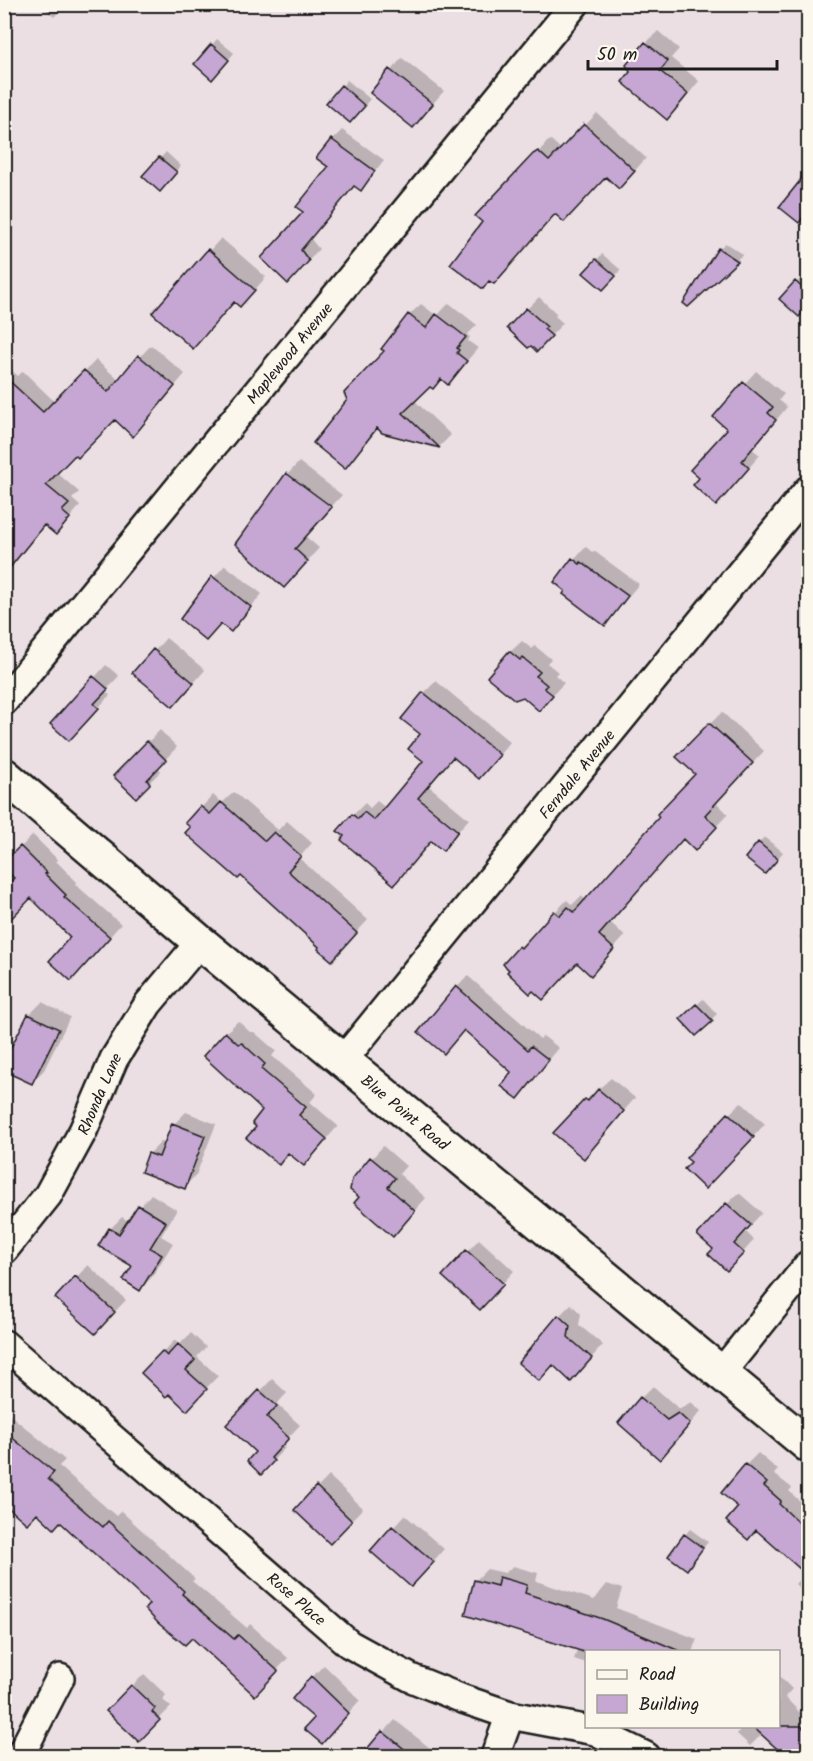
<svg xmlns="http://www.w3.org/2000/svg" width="813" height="1761" viewBox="0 0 813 1761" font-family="Kalam,sans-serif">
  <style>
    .shadow { fill: #0003 }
    .building { fill: #c6a7d3; stroke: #1c1c1c; stroke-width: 1.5 }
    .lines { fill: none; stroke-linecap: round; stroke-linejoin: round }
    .street-casing { stroke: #1c1c1c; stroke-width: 32 }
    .secondary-casing { stroke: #1c1c1c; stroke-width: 38 }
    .street { stroke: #fbf7ec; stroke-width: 27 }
    .secondary { stroke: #fbf7ec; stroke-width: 33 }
    .labels { text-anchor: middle; stroke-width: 4.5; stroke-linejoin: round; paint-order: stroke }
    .street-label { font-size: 16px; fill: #1c1c1c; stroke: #fbf7ec }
  </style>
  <rect width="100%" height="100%" fill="#ebdfe4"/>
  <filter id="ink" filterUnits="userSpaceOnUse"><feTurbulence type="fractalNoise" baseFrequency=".0167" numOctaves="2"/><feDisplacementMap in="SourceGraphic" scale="12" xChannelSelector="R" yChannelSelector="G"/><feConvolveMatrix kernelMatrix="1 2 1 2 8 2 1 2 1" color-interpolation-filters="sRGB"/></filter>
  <g filter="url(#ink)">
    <!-- shadow -->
    <path class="shadow" d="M40,4H66L54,17Z
      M681,4H699L691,12Z
      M658,31L679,49L671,58L699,81L679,106L632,72L646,43Z
      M217,39L234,53L218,72L196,64Z
      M402,58L444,91L413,126L372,92Z
      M4,74L11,79L4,88Z
      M347,80L370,99L356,116L342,86Z
      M597,113L646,158L631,175H607L556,213L484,221L547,142L551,140L562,150Z
      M342,130L384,160L361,189L355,185L310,238L319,249L299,271L305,212L331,167L332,140Z
      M166,152L181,166L166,184L144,176Z
      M808,167V209L804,215L801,183L798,181Z
      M221,238L266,277L252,293L235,301L154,313Z
      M725,243L743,254L688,305L719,249Z
      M602,254L621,270L603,288L597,260Z
      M802,277L808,283V304L799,315L781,299Z
      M539,297L557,314L555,316L563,323L549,338L527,309Z
      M4,302L13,310L4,319Z
      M449,303L477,325L467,335L470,337L468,341L478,348L448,383L442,378L430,385L414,400L451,435L440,446L383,432L379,428L345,467L386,351L409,315L421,304L437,316Z
      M151,345L185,374L133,435L115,419L56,472L79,492L72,499L80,506L67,521L46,524L4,576V372L9,368L18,376L23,371L55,402L96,360L119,380Z
      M756,371L784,394L779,400L787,407L752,449L760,455L728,492L729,429L715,417Z
      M299,462L342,495L305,536L319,548L296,574L237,544L288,474Z
      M586,547L592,552L594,551L639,584L605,624L574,559Z
      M225,565L262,594L231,630L188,607Z
      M166,638L205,670L185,693L135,673Z
      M522,641L532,649L535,646L551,659L547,663L558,672L555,675L564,683L539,709L510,652Z
      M106,665L119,676L105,691L110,695L81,727L52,724Z
      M436,681L510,742L491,765L454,756L429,786L469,819L442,849L432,840L406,871L353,815L365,803L370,808L377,801L386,808L425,761L422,734L424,693Z
      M722,712L764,751L716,802L728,814L695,849L684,838L610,922L625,936L591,974L577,961L511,970L505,964L520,947L567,900L572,905L581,896L586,900L697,774L710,724Z
      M160,730L177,747L158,767L161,771L136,796L115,776Z
      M234,792L278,830L287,821L312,843L299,858L368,920L343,947L321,946L187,823L213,795L222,803Z
      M33,835L58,860L56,861L77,882L75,884L121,924L83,967L73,937L4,864Z
      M764,837L783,852L771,867L759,843Z
      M808,926V946L799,937Z
      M468,976L540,1039L543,1036L559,1048L518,1097L513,1072L465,1029L457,987Z
      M703,999L717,1014L696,1034L682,1019Z
      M42,1002L70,1017L44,1070L32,1082L4,1064L30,1014Z
      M238,1021L250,1032H254L276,1051L272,1056L317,1094L310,1102L338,1126L315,1152H289L278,1163L258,1126L264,1110L226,1033Z
      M611,1078L635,1098L584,1157L586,1100Z
      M741,1102L765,1124L717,1175L693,1162L688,1157Z
      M186,1112L216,1124L196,1175L184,1187L143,1171L150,1153L162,1141L166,1143L174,1124Z
      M383,1146L406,1166L399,1174L426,1198L393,1235L361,1197L353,1180Z
      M739,1193L762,1213L745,1231L754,1240L739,1257L715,1249L727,1204Z
      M151,1194L177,1210L161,1236L173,1243L152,1277L140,1289L134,1266L110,1229L122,1217L128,1221Z
      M479,1239L514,1271L491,1296L445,1276Z
      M88,1265L126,1300L107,1320L57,1298Z
      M571,1304L581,1314L579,1325L603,1345L571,1380L559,1316Z
      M191,1333L206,1347L197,1357L218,1376L187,1408L143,1373L175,1340L179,1345Z
      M272,1379L287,1393L277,1404L300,1425L281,1445L285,1448L261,1473L257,1452L228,1425Z
      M653,1386L679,1409L691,1402L701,1411L672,1446L641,1398Z
      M4,1410L65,1460L59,1466L116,1516L121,1511L195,1579L192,1581L247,1628L250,1624L288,1658L266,1682L151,1604L4,1473Z
      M758,1453L778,1470L774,1474L792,1488L789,1491L808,1509V1596L795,1584L806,1572L740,1507L746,1465Z
      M329,1476L363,1508L330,1542L296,1510Z
      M405,1515L444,1549L423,1573L372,1551Z
      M690,1529L708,1542L692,1562L685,1535Z
      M513,1566L538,1573L536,1581L594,1600L607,1584L622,1589L616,1608L697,1639L692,1652H586V1663L574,1659L578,1648L475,1581L487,1569L505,1573Z
      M324,1665L360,1700L322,1742L316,1717L312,1677Z
      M144,1674L166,1695L163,1700L171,1707L138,1740L108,1711Z
      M779,1676L792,1689L785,1697L808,1721V1756H787L762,1734L750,1746L737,1734L743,1726H778Z
      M395,1720L435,1752L430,1756H363Z
      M305,1750L309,1756H295Z"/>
    <!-- building -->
    <path class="building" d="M645,42L668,61L660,71L688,94L667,120L622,82L630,72L626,65Z
      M211,44L229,60L212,80L194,64Z
      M389,69L433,104L413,128L370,93Z
      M341,85L365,106L350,123L326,103Z
      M584,124L635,171L619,189L606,177L564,222L555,214L494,284L489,281L483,289L450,264L482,222L475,216L533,154L538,151L549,161Z
      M331,139L375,171L361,191L354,186L301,250L309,261L288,284L261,258L303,212L296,207L328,167L316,158Z
      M159,157L177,172L160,192L142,176Z
      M808,171V211L799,223L779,207Z
      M718,248L738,261L688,307L683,303Z
      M208,249L255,290L240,307L234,302L193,349L152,313Z
      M596,259L616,276L603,290L583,273Z
      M795,281L808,293V306L799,317L779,299Z
      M526,308L547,327L544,329L552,336L537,352L531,346L528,348L507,328Z
      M408,314L426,328L436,314L466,337L457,348L459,350L457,353L467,361L448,385L441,379L433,389L430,387L403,413L440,448L382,433L377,428L345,469L313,443L347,400L344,393L384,351L381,349Z
      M138,355L175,386L133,437L115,420L78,458L75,455L46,485L69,504L62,511L70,518L56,535L44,525L4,575V376L43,412L84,370L108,392Z
      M743,382L773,407L768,413L776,420L742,461L749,468L716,506L693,485L699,478L690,470L727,429L713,417Z
      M286,473L332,507L295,549L308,561L284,588L235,544Z
      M572,558L580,564L581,562L628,596L605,626L563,594L565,591L554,582Z
      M212,576L251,607L231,632L221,624L206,641L180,619Z
      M153,649L194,683L173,707L132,673Z
      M509,651L520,660L522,657L540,672L536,676L547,685L544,688L553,695L539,711L523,697L515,700L487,677Z
      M93,676L108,689L94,704L99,708L69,741L50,724Z
      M423,692L500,755L479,779L453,757L418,798L458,831L443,851L431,841L394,885L341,840L344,836L337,831L352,814L358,819L364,812L374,820L423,761L408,749L420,734L401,719Z
      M709,723L753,763L705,815L717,827L695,851L683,839L599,935L614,949L591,976L577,963L543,1000L533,991L530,994L507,972L509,970L503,964L519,946L521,948L554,911L560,916L568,907L574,912L659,817L657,814L695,774L676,757Z
      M147,741L166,760L147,780L150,784L136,798L113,776Z
      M221,802L265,841L274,832L301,856L288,871L357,933L332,961L318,949L319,947L241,876L238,879L185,833L190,827L185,823L200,806L210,814Z
      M758,842L778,859L765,874L745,858Z
      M20,846L47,873L45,874L66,895L64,897L110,937L71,981L49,961L70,937L31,898L4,926V887L14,878L4,869V862Z
      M456,986L528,1050L531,1046L549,1060L518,1099L501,1086L511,1072L464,1030L444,1054L418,1032Z
      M696,1004L713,1021L696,1036L680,1019Z
      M28,1014L59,1029L32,1084L4,1071V1061Z
      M225,1032L238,1044L242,1043L265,1064L261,1069L306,1107L299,1115L327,1139L304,1166L288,1153L279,1165L246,1138L256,1127L252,1123L262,1110L203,1056Z
      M598,1089L624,1111L584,1159L553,1133L585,1099L588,1101Z
      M728,1113L754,1137L705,1189L684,1169L691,1162L686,1158Z
      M172,1123L205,1136L185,1189L141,1172L148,1153L159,1157Z
      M370,1157L395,1178L388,1187L415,1211L393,1237L354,1203L359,1197L350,1190L352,1179Z
      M726,1203L751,1225L734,1244L744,1253L727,1271L708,1254L713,1249L697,1235Z
      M138,1205L166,1222L150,1248L162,1255L140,1291L123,1280L132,1266L98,1246L109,1228L119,1234Z
      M466,1250L504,1284L480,1310L442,1276Z
      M75,1276L115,1312L95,1334L55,1298Z
      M558,1315L570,1326L568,1337L592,1358L571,1382L553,1365L539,1381L518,1363Z
      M178,1344L195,1360L186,1370L207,1389L187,1411L169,1394L166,1397L141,1373L162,1351L167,1356Z
      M259,1390L277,1406L267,1417L289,1438L271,1458L274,1461L261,1475L247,1461L255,1452L226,1425Z
      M640,1397L667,1420L678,1413L690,1424L660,1460L618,1423Z
      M4,1431L54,1472L48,1479L103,1527L108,1521L184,1591L182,1594L234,1639L238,1635L278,1671L255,1696L192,1638L185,1645L158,1623L145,1609L149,1604L60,1522L54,1529L37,1513L27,1524L4,1504Z
      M745,1464L767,1483L764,1486L781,1501L779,1504L808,1531V1576L756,1530L748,1540L726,1521L738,1507L721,1493Z
      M316,1486L352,1521L330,1544L294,1510Z
      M392,1526L434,1562L411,1587L370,1551Z
      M684,1534L703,1548L687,1570L668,1556Z
      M499,1577L527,1585L525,1593L603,1619L682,1652H584L465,1615L474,1580L497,1586Z
      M311,1676L349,1713L322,1744L304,1729L314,1718L292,1699Z
      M131,1685L155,1708L152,1712L160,1720L139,1742L106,1711Z
      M752,1726H801L808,1733V1756H785Z
      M382,1731L413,1756H361Z"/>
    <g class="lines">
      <!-- street casing -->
      <g class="street-casing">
        <g id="street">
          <path id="s1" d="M4,701L575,4"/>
          <path id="s2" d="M344,1059L808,490"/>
          <path id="s3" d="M4,1250L48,1195L83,1131L114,1059L148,1004L200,942"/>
          <path id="s4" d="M4,1344L349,1644L411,1678L463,1699L510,1715L595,1731L646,1756"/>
          <path d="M721,1373L808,1265"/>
          <path d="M20,1756L60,1678"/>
          <path d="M495,1756L510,1715"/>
        </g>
      </g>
      <!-- secondary casing -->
      <g class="secondary-casing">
        <g id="secondary">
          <path id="s5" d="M4,775L200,942L808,1445"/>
        </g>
      </g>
      <!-- street -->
      <use href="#street" class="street"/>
      <!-- secondary -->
      <use href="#secondary" class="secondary"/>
    </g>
  </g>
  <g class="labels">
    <!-- street labels -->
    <g class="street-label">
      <text dy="6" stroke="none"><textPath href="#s1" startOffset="450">Maplewood Avenue</textPath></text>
      <text dy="6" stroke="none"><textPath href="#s2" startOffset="368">Ferndale Avenue</textPath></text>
      <text dy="6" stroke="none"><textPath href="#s3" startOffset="184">Rhonda Lane</textPath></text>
      <text dy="6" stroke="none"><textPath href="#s5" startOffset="524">Blue Point Road</textPath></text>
      <text dy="6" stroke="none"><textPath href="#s4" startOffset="388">Rose Place</textPath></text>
    </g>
  </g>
  <!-- margin -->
  <rect width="813" height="1761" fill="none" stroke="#fbf7ec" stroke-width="24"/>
  <rect x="12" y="12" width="789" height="1737" fill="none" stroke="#1c1c1c" stroke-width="2" filter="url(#ink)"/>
  <!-- legend -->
  <rect x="585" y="1650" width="195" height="78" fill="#fbf7ec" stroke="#a29f99" stroke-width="1.5"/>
  <rect x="597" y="1670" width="30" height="9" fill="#fbf7ec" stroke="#a29f99" stroke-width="1.5"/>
  <text x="639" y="1680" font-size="18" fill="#1c1c1c">Road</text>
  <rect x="597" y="1695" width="30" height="18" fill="#c6a7d3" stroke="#a29f99" stroke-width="1.5"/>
  <text x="639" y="1710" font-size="18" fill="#1c1c1c">Building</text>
  <!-- scale -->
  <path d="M588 60v9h189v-9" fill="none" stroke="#1c1c1c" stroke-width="3"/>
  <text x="597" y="60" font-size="18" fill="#1c1c1c" stroke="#fbf7ec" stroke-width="4.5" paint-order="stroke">50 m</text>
</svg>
